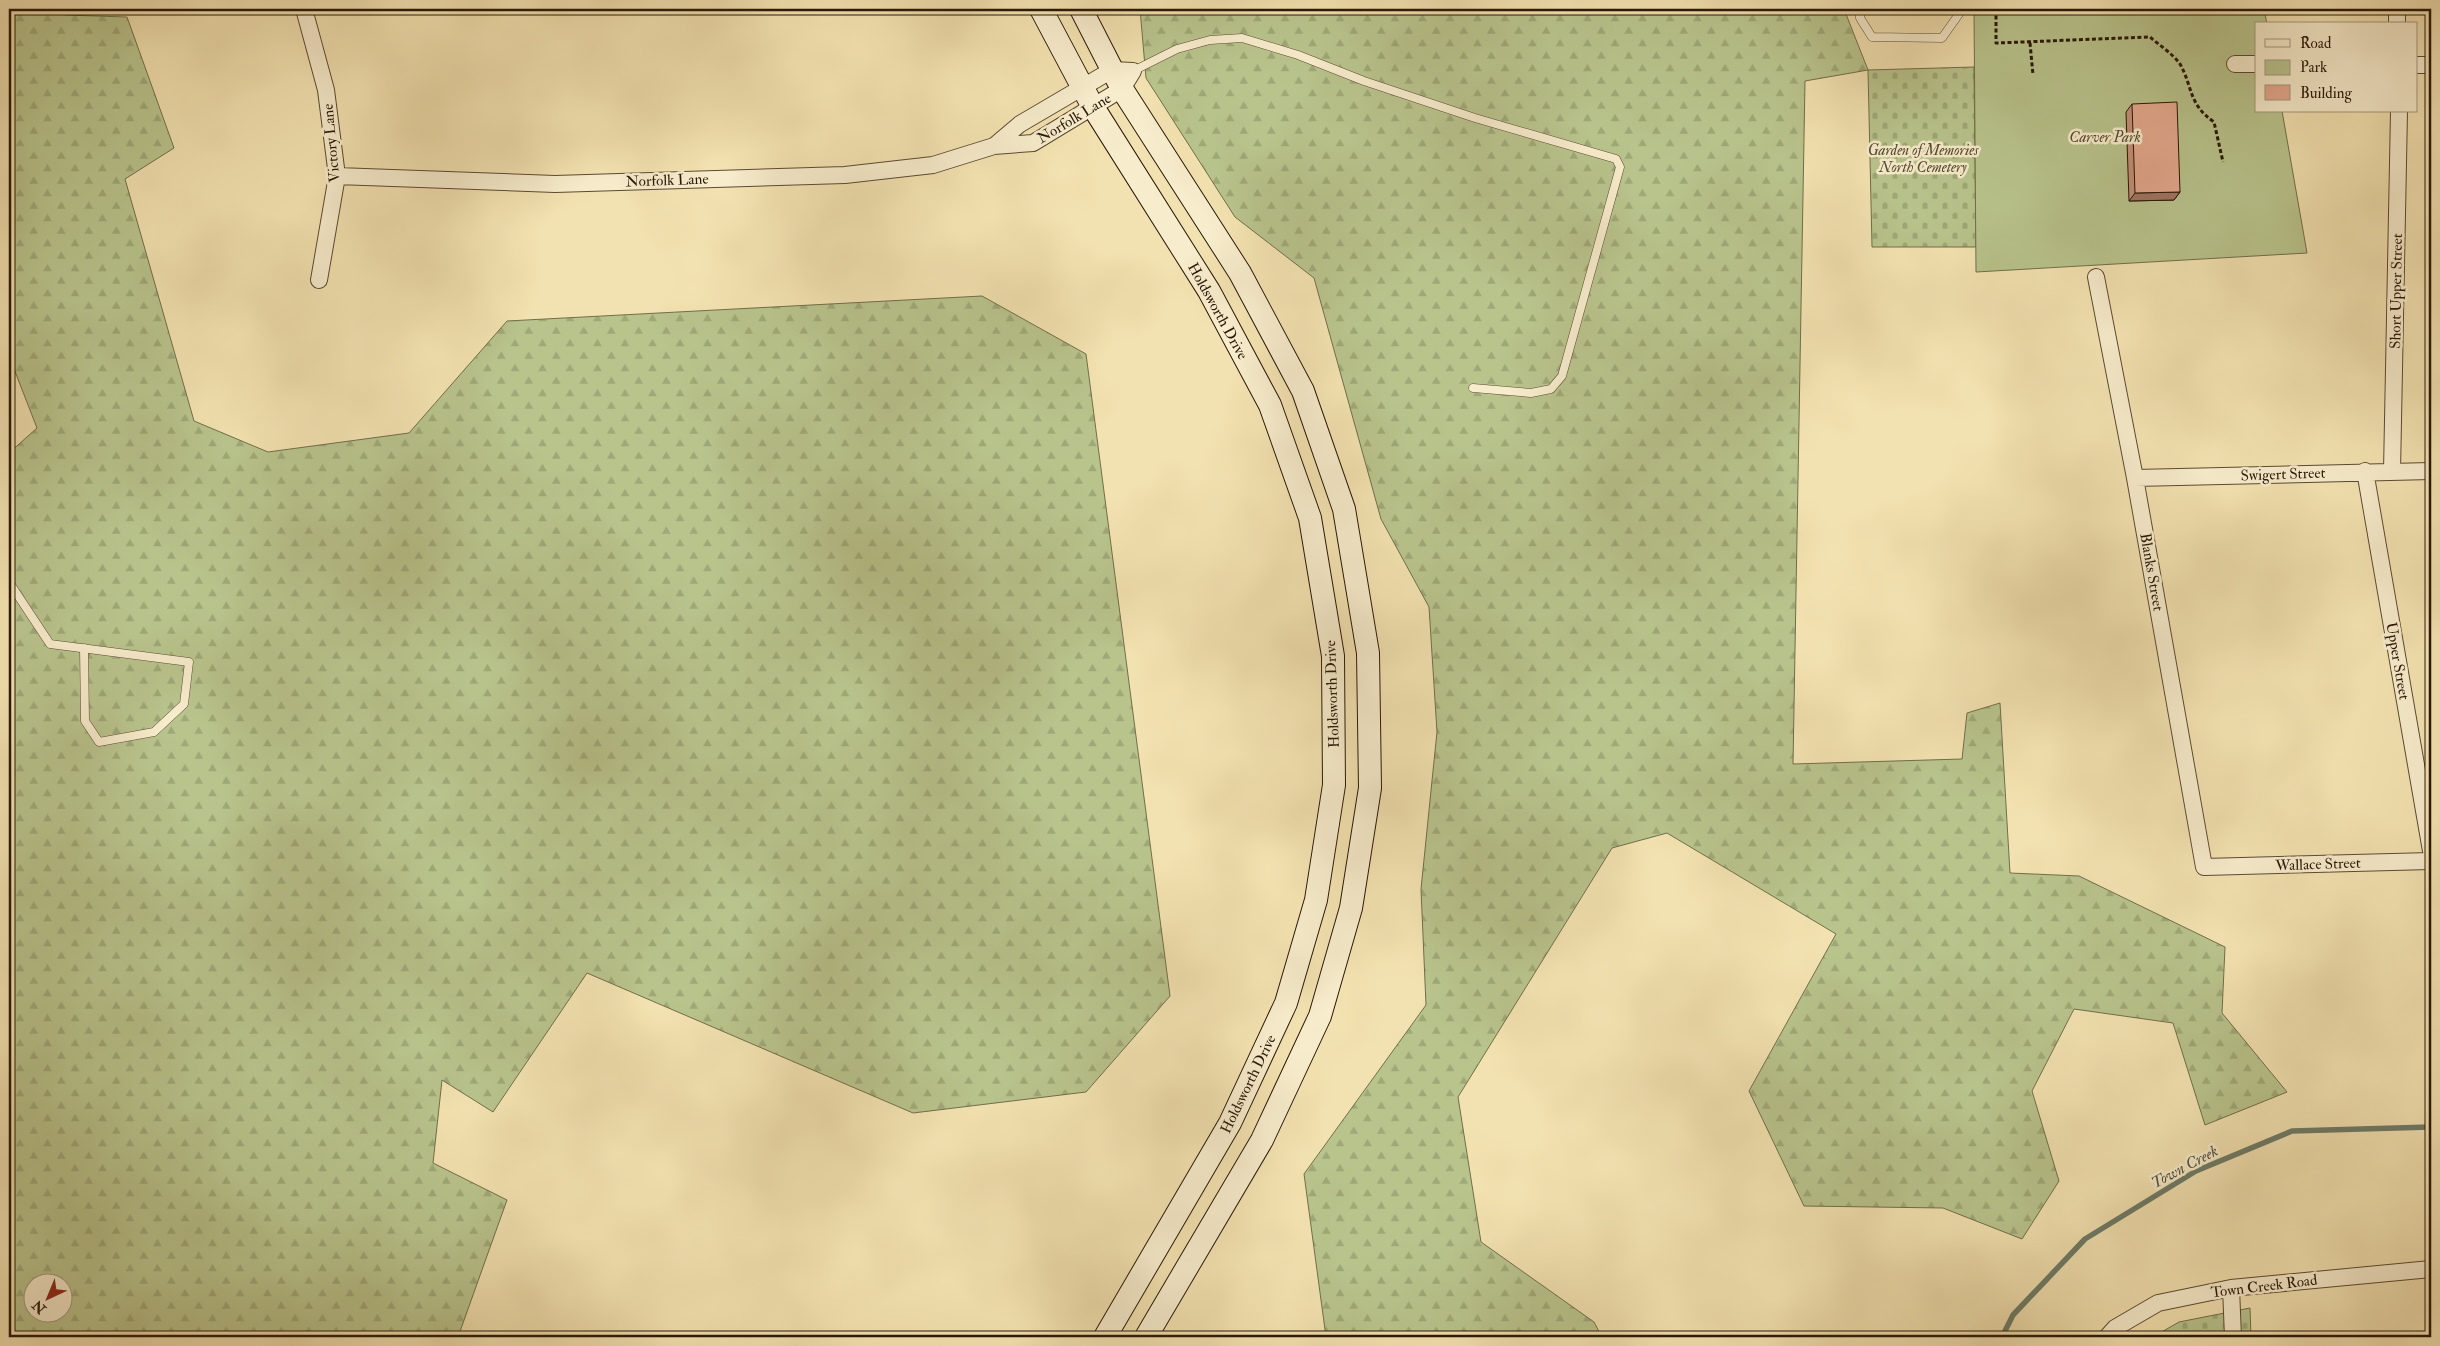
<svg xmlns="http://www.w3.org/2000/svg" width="2440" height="1346" viewBox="0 0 2440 1346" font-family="'IM FELL Double Pica',serif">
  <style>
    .forest { fill: url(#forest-firs); stroke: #716e4a; fill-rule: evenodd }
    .cemetery { fill: url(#cemetery-stones); stroke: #716e4a }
    .green { fill: #b9c48d; stroke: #716e4a }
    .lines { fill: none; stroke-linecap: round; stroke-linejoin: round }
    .stream { stroke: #6e7c69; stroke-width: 5.5 }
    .service-casing { stroke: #5c4a32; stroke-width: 9 }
    .minor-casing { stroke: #5c4a32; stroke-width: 18 }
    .secondary-casing { stroke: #291808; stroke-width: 24 }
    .path { stroke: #291808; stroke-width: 3; stroke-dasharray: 4 2.5; stroke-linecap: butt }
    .service { stroke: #f7eccc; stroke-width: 8 }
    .minor { stroke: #f7eccc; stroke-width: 16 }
    .secondary { stroke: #f7eccc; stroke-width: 22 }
    .wall { fill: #c4917b; stroke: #291808 }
    .shaded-wall { fill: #a07664; stroke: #291808 }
    .building { fill: #e4a98f; stroke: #291808 }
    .labels { text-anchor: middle; stroke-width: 5; stroke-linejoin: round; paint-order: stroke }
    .street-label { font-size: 15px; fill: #291808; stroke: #f7eccc }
    .park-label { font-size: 15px; font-style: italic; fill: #544c30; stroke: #f7eccc }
    .water-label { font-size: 16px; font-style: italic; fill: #515240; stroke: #f7eccc }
  </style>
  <defs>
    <pattern id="forest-firs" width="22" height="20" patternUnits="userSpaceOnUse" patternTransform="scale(1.25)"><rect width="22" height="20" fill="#b9c48d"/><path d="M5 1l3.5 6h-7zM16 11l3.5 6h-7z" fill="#9fa878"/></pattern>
    <pattern id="cemetery-stones" width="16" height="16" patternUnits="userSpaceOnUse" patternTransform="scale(1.25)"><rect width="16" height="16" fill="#b9c48d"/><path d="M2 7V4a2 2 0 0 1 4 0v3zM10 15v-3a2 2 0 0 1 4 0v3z" fill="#9fa878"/></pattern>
  </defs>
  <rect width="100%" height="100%" fill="#f3e2b1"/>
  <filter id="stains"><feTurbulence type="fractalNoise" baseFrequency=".004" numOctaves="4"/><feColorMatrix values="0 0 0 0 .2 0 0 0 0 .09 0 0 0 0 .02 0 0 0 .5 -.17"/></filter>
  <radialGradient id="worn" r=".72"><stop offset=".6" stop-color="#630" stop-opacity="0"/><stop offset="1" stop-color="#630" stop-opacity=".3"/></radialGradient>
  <!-- forest -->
  <path class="forest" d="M9,9H58L65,15L127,17L174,148L125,179L194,421L268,452L409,433L507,321L982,296L1086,354L1170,996L1086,1092L913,1113L587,973L493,1112L442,1080L433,1163L507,1200L458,1337H9V453L37,428L9,356ZM32,1284H62V1314H32Z
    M1140,9H1844L1868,70L1805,81L1793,764L1962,759L1967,713L2000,703L2010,873L2079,876L2225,947L2222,1013L2287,1092L2205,1125L2173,1023L2074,1009L2032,1091L2059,1181L2022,1239L1943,1208L1804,1206L1749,1091L1836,934L1667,833L1612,848L1458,1097L1481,1242L1594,1322L1602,1337H1326L1304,1174L1426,1005L1421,889L1437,732L1429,607L1381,519L1314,278L1235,217L1146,78Z"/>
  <!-- cemetery -->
  <path class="cemetery" d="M1974,67L1976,247H1872L1868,70Z
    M2250,1308L2251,1337H2153L2179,1322Z"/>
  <!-- green -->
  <path class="green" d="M1974,9H2264L2267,24H2256V111H2282L2307,253L1976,272Z"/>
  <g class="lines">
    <!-- stream -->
    <path class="stream" d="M2002,1337L2013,1315L2085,1239L2196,1171L2292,1131L2431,1127"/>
    <!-- service casing -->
    <g class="service-casing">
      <path id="service" d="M1860,9V18L1872,37L1942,38L1959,14V9
        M1133,71L1177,49L1210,40L1242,38L1298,55L1364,81L1475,118L1616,159L1620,167L1562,376L1551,389L1531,393L1473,388
        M9,582L50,644L189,662L184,704L154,732L99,742L85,721L84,648"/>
    </g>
    <!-- minor casing -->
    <g class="minor-casing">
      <path id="minor" d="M304,9L326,90L337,176L319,280
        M2397,24V9
        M2235,64H2256
        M2416,65H2431
        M337,176L555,184L845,175L933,165L994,146L1033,143L1122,89L1133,71L1112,70L1020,124L994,146
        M2096,277L2135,478L2204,867L2431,861
        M2365,471L2431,851
        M2392,472L2399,111
        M2135,478L2431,471
        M2231,1288L2233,1337
        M2107,1337L2115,1328L2158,1303L2231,1288L2431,1269"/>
    </g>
    <!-- secondary casing -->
    <g class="secondary-casing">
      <path id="secondary" d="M1041,9L1093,107L1209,291L1270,405L1310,518L1333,656L1334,785L1316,900L1286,1003L1230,1123L1105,1337
        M1081,9L1122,89L1240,273L1303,391L1344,509L1368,653L1370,788L1351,908L1320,1016L1262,1140L1146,1337"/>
    </g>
    <!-- path -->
    <path class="path" d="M1996,9V43L2150,37C2159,45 2173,54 2180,64C2193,87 2188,104 2214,122L2223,162
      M2030,43L2033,75"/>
    <!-- service -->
    <use href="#service" class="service"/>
    <!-- minor -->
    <use href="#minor" class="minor"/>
    <!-- secondary -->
    <use href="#secondary" class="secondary"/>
  </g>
  <!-- wall -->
  <path class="wall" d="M2132,104L2180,192L2174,200L2129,201L2126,112Z"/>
  <!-- shaded-wall -->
  <path class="shaded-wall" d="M1918,9H1943L1917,10Z
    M2180,192L2174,200L2129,201L2135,193Z"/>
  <!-- building -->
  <path class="building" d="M2177,102L2180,192L2135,193L2132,104Z"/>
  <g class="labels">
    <!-- street labels -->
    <g class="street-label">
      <text transform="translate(1074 118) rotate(-31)" y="5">Norfolk Lane</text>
      <text transform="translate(331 143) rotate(-95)" y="5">Victory Lane</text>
      <text transform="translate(667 180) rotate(-2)" y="5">Norfolk Lane</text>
      <text transform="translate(2396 291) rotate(-89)" y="5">Short Upper Street</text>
      <text transform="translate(1218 311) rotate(61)" y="5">Holdsworth Drive</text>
      <text transform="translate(2283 474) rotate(-2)" y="5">Swigert Street</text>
      <text transform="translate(2152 572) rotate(80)" y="5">Blanks Street</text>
      <text transform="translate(2398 661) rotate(80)" y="5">Upper Street</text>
      <text transform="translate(1332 694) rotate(-92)" y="5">Holdsworth Drive</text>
      <text transform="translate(2318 864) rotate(-2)" y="5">Wallace Street</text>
      <text transform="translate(1248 1084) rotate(-64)" y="5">Holdsworth Drive</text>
      <text transform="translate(2264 1286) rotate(-7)" y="5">Town Creek Road</text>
    </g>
    <!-- park labels -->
    <g class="park-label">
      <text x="2105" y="142">Carver Park</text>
      <text x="1923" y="155">Garden of Memories<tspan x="1923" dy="17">North Cemetery</tspan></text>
    </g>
    <!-- water labels -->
    <g class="water-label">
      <text transform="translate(2184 1166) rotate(-28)" y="6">Town Creek</text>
    </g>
  </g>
  <!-- margin -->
  <rect width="2440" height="1346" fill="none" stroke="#f3e2b1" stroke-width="30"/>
  <rect x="10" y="10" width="2420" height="1326" fill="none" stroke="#291808" stroke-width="2.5"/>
  <rect x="15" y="15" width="2410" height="1316" fill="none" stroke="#291808"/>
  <!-- legend -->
  <rect x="2255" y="22" width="162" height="90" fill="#f7eccc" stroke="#a5977e"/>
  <rect x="2265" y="39" width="25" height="8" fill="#f7eccc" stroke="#a5977e"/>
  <text x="2300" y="48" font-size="15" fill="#291808">Road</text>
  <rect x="2265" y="60" width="25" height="15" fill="#b9c48d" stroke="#a5977e"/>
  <text x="2300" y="72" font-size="15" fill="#291808">Park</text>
  <rect x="2265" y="85" width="25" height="15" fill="#e4a98f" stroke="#a5977e"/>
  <text x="2300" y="98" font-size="15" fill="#291808">Building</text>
  <!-- north arrow -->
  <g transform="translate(48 1298) rotate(224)"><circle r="24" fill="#f7eccc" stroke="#a5977e"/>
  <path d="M0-4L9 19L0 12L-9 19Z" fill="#8f2418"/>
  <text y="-8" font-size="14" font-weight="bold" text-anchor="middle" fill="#291808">N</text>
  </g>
  <rect width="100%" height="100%" filter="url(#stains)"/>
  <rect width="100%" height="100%" fill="url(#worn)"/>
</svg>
